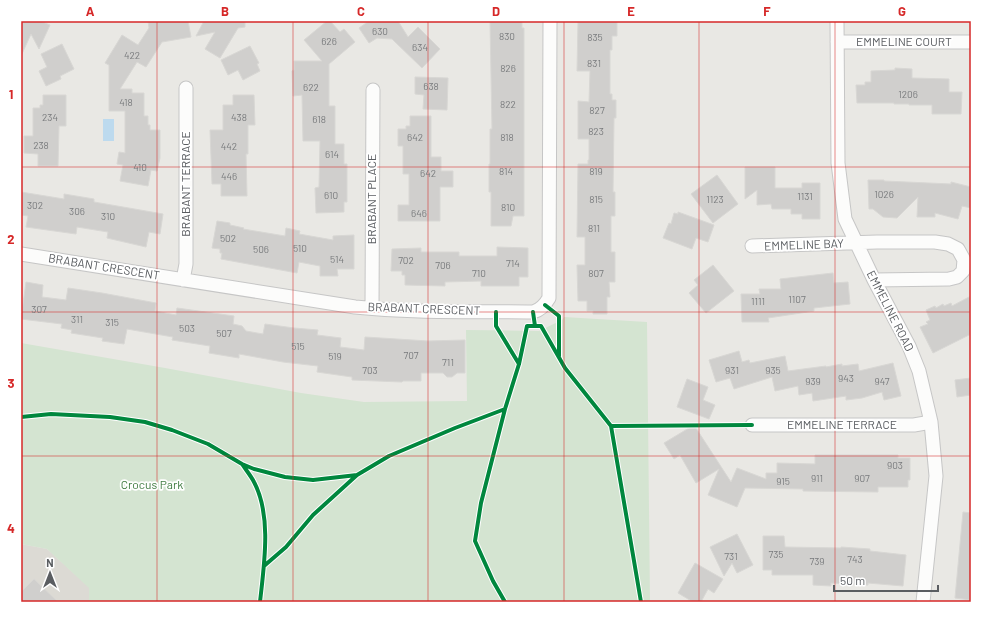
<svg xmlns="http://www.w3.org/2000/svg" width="992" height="623" viewBox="0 0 992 623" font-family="Barlow,sans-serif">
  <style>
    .education { fill: #dcdad4 }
    .green { fill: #d4e4d1 }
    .water { fill: #bddaee }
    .building { fill: #d0cfcd; stroke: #d8d7d4 }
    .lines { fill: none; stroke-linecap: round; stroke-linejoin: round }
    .street-casing { stroke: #c6c6c6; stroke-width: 15 }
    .street { stroke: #fcfcfb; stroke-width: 13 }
    .cycleway-casing { stroke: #fff; stroke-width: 6 }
    .cycleway { stroke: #00873e; stroke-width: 4 }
    .grid { fill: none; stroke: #d62828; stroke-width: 1; stroke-opacity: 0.55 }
    .labels { text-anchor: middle; stroke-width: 3.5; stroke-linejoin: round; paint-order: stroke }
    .number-label { font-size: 10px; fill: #797b7d }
    .street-label { font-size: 12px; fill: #5a5d61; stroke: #fff }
    .park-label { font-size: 12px; fill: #3f7b40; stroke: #fff }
    .neatline { fill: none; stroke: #d62828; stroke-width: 1.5 }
    .grid-label { font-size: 13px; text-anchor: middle; font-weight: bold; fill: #d62828 }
  </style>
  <rect width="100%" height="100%" fill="#e9e8e4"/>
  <!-- education -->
  <path class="education" d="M21,544L47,549L90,588L89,602H21Z"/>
  <!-- green -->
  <path class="green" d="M564,317L647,322L650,602H89V588L47,549L21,544V343L165,368L301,393L364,402L467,401L466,330L539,331L562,320Z"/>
  <!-- water -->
  <path class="water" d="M103,119H114V141H103Z"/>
  <!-- building -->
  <path class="building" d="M21,21H40L50,25L39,49L31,34L21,56Z
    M148,21H188L191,37L162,42L146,67L137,62L120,89H132V93H144V116H148V125H150V130H160V158L157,171L151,170L148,186L120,181L123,165L117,164L119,152L125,153V111H109V65L105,63L122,35L138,45L149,28Z
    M204,21H245V27L238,28L220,58L205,49L215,32L196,36Z
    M327,21H330L340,32L344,29L355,42L329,64V106H335V144H344V164H347V202H344V212L316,213L315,188L319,187L320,141H303L302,95L293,96L292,71L294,70V61H322L304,40Z
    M369,21H398L408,37L418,27L440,49L422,68L392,39L377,38L369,43L359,28Z
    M490,21H522V28H524V216H513L511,226H491V192H489V164H490V129H492Z
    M578,22H617V36H612V50H610V94H612V100H616V118H614L613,192H615V216H611V252H615V282H609L610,297H607V314H593V311H587V301H578L577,265H585V237H577L578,164H588V160H589V139H578V101L589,102L590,71H577Z
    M62,44L74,69L60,76L61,79L46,86L39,71L47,67L41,54Z
    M250,46L259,63L257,64L260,71L243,80L238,70L228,75L221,60Z
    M895,68L912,69V78L949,79V92H962L961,114H932V105H909V104H894V103H857L856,85H865V82H871V71L895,70Z
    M415,77L448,78L447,110L423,109L424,95L415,94Z
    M43,95H66V126H59L58,166H38V154L24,153V136H33V108H40V105H43Z
    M233,95H254L255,125H248V154H246L247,196H221V184H212L210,130H223V105H233Z
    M410,116H431V157H441V171H453V187H440V221H398V205H409V174H403V146H398V129H406V126H410Z
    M745,167H775V188H802V183H820V219H802V214H791V209H772L771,204L757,205V190L745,199Z
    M717,175L738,204L713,223L691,194Z
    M868,180H884V181L951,184V182L971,187V208L962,206L958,219L935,213V217H917L918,197L897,218L883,217L873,209H869Z
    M21,192L64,199V194L94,199V202L123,207L163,214L160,234L149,232L146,247L107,238L108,232L77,227L76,234L26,227L28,216L21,215Z
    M678,212L714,225L708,242L696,238L692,249L663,238L669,223L671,224L674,213L678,214Z
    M217,221L230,223V225L244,228L243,229L285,236L286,228L300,231L299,234L333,240V236L354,235V269H337L338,276H320V266L299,262L297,273L221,259L222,253H220V249L212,248Z
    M497,247L528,248V277H519V286H481V281L445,282V286L405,285V275H402V271H391L392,249L421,248V252H459V256H497Z
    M713,265L734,291L706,313L689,293L698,285L694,280Z
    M833,273L834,283L848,282L850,304L814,308V311L768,318L769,322H742L741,294H760L759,289H781L780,279Z
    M26,282L43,285L42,297L66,300L68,288L102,293L156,303L155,311L176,315L177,308L234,316L233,324L242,326L246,331L263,334L265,324L294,328L318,330L317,335L341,338L340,347L364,350L365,337L428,341L465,340V373H457L452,377H447L443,373H421V381H403L402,382L352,380V377L317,372L318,366L283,362L239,354V358L209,353L210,346L172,340L173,337L127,329L124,344L102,341L103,338L71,333L72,330L61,328L62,324L21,319Z
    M971,296V334L933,353L920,327L928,324L926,322L930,320L926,310L935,306L936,308L943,304L944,306L951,303L952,306Z
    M739,351L742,362L749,360L750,363L785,356L788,371L826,366V367L842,364V366L858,364L859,371L893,363L901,396L884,400L882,392L862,398L846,400V396L813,401L812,393L799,395L798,386L775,391L772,377L734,389L730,378L716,382L709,360Z
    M971,378V395L957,397L955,380Z
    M687,379L708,387L703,400L715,405L709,419L677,407Z
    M694,425L731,482L737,468L766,479V473H777V463L815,464V455H898V458H910V480H908V487H878V492L803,491V489L745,488L737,507L708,495L719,469L696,483L680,455L674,459L664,443Z
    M963,512L971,513V600L955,598Z
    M737,534L753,565L737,573L732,563L724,576L710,547Z
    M763,536H784L785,547L841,548V547L870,549V551L906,555L903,586L868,583V585L831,583V586L813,585V575H772V570H763Z
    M695,563L723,579L714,593L708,589L701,602H693L678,593Z
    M34,579L58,602H21V592Z"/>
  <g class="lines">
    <!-- street casing -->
    <g class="street-casing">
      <path id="street" d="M837,21L838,163L845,219L874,280L909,346L919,371L931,422L936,476L923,602
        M837,42H971
        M752,246L877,242H935L948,244L958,249L964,260L963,271L957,277L949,279L874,280
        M21,254L355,307C413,313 474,311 533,312C541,310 545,305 549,298L550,21
        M183,280L186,264V88
        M372,308L373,90
        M752,425H914L931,422"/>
    </g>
    <!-- street -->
    <use href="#street" class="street"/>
    <!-- cycleway casing -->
    <g class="cycleway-casing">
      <path id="cycleway" d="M545,305L559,316V356
        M496,312V326L519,364
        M535,326H541L565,368L611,426L641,602
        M21,417L51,414L110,417L145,422L172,430L208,444L242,464L254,469L285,477L313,480L357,475L389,456L455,428L505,409
        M611,426L752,425
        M242,464C246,470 251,476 254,482C272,516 264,565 260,602
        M264,566L286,547L313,515L357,475
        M505,602L493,581L475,541L481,503L505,409L519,364L527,326H535L533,312"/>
    </g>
    <!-- cycleway -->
    <use href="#cycleway" class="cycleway"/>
  </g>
  <!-- grid -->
  <path class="grid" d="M157,21V602M293,21V602M428,21V602M564,21V602M699,21V602M835,21V602M21,167H971M21,312H971M21,456H971"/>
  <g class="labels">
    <!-- number labels -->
    <g class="number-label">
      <text x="380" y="35">630</text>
      <text x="507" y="40">830</text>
      <text x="595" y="41">835</text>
      <text x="329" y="45">626</text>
      <text x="420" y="51">634</text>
      <text x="132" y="59">422</text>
      <text x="594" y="67">831</text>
      <text x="508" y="72">826</text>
      <text x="431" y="90">638</text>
      <text x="311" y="91">622</text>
      <text x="908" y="98">1206</text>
      <text x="126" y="106">418</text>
      <text x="508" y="108">822</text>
      <text x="597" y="114">827</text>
      <text x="50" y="121">234</text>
      <text x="239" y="121">438</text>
      <text x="319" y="123">618</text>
      <text x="596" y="135">823</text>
      <text x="415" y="141">642</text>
      <text x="507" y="141">818</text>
      <text x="41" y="149">238</text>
      <text x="229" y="150">442</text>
      <text x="332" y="158">614</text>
      <text x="140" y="171">410</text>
      <text x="506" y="175">814</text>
      <text x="596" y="175">819</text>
      <text x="428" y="177">642</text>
      <text x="229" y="180">446</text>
      <text x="884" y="198">1026</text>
      <text x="331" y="199">610</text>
      <text x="805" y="200">1131</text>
      <text x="596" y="203">815</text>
      <text x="715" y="203">1123</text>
      <text x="35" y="209">302</text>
      <text x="508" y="211">810</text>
      <text x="77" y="215">306</text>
      <text x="419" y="217">646</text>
      <text x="108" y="220">310</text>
      <text x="594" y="232">811</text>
      <text x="228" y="242">502</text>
      <text x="300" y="252">510</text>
      <text x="261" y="253">506</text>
      <text x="337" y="263">514</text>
      <text x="406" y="264">702</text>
      <text x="513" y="267">714</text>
      <text x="443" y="269">706</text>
      <text x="479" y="277">710</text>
      <text x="596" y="277">807</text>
      <text x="797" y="303">1107</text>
      <text x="758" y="305">1111</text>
      <text x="39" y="313">307</text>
      <text x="77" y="323">311</text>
      <text x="112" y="326">315</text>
      <text x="187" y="332">503</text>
      <text x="224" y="337">507</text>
      <text x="298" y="350">515</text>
      <text x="411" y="359">707</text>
      <text x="335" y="360">519</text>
      <text x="448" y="366">711</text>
      <text x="370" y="374">703</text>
      <text x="732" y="374">931</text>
      <text x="773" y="374">935</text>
      <text x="846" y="382">943</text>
      <text x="813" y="385">939</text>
      <text x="882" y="385">947</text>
      <text x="895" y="469">903</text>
      <text x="817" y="482">911</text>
      <text x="862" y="482">907</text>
      <text x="783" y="485">915</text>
      <text x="776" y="558">735</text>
      <text x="731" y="560">731</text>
      <text x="855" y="563">743</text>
      <text x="817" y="565">739</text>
    </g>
    <!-- street labels -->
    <g class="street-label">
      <text x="904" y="46">EMMELINE COURT</text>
      <text transform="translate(186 184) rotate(-90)" y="4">BRABANT TERRACE</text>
      <text transform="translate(372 199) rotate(-90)" y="4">BRABANT PLACE</text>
      <text transform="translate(804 245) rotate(-2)" y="4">EMMELINE BAY</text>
      <text transform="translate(104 267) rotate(9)" y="4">BRABANT CRESCENT</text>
      <text transform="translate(424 309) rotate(2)" y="4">BRABANT CRESCENT</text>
      <text transform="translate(890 311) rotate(63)" y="4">EMMELINE ROAD</text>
      <text x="842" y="429">EMMELINE TERRACE</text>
    </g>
    <!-- park labels -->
    <g class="park-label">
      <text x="152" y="489">Crocus Park</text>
    </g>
  </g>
  <!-- border -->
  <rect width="992" height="623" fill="none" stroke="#ffffff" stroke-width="44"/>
  <!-- north arrow -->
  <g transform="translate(50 573)" stroke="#ffffff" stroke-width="3" paint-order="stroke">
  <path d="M0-3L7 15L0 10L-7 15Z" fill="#5a5d61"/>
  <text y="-6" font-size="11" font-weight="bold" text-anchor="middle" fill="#5a5d61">N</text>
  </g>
  <!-- scale -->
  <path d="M834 585v6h104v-6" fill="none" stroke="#5a5d61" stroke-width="2"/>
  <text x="840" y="585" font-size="12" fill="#5a5d61" stroke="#ffffff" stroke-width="3" paint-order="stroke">50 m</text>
  <rect x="22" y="22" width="948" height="579" class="neatline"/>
  <g class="grid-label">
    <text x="90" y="16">A</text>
    <text x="225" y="16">B</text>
    <text x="361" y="16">C</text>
    <text x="496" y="16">D</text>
    <text x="631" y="16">E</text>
    <text x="767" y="16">F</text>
    <text x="902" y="16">G</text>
    <text x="11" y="99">1</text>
    <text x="11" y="244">2</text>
    <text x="11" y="388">3</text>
    <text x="11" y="533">4</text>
  </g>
</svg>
